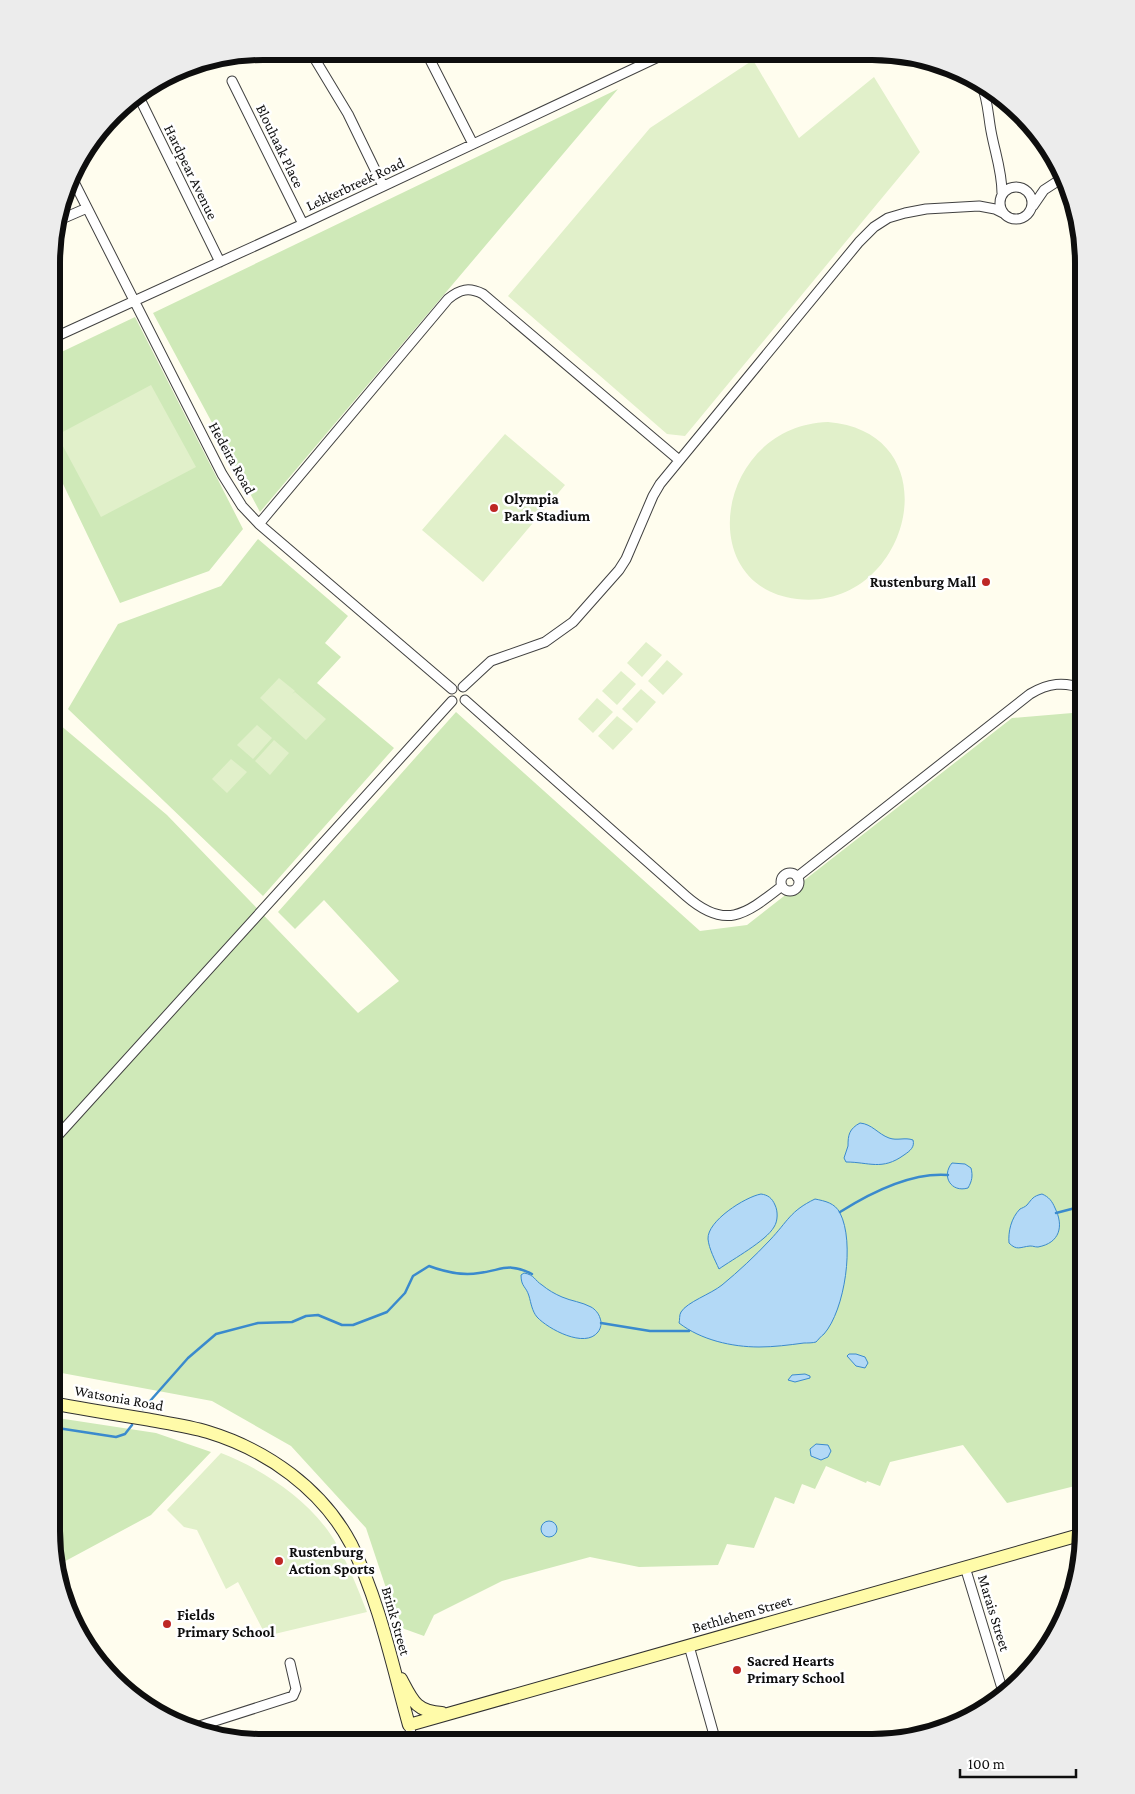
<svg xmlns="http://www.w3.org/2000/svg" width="1135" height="1794" viewBox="0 0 1135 1794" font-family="'Crimson Pro',serif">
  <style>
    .green { fill: #cfe9b8 }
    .pitch { fill: #e1f0ca }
    .water { fill: #b3d9f6; stroke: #3a8acd }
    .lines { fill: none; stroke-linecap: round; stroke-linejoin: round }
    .stream { stroke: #3a8acd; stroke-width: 2.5 }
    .minor-casing { stroke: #414141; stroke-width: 11 }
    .secondary-casing { stroke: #303030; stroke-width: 14 }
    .minor { stroke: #fff; stroke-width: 9 }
    .secondary { stroke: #fffba9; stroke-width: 12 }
    .poi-dot { fill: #be2725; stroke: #fff; stroke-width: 2 }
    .labels { text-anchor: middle; stroke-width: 5; stroke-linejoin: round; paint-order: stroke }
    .street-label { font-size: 15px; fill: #0e0e0e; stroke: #fff }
    .poi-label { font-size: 15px; font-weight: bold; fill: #0e0e0e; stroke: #fff; text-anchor: start }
    .rim { fill: none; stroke: #0e0e0e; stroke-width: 6 }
  </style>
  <rect width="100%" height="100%" fill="#fffdee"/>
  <!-- green -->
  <path class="green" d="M618,89L260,512L153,313Z
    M135,317L243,529L209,571L120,603L53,463V356Z
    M258,539L348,616L325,643L341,657L317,683L394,748L263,896L68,709L118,624L221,586Z
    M456,712L700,931L747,925L1012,718L1084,712L1083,1484L1007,1503L963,1445L890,1462L880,1486L867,1481L866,1483L826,1466L815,1489L802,1484L794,1504L775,1497L754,1548L727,1544L718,1565L639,1567L590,1557L502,1581L434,1615L424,1636L399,1627L366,1528L291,1446L212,1401L51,1371L53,719L167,815L358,1013L399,981L324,900L295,929L278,912Z
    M51,1417L156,1433L211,1452L151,1515L58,1565L51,1531Z"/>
  <!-- pitch -->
  <path class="pitch" d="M753,60L799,138L874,77L920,152L685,436L667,434L508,296L650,128Z
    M151,385L196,467L101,517L57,435Z
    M828,422C955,433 910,612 797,599C692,587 716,426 828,422Z
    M505,434L565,485L483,582L422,530Z
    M646,642L662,655L642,677L627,663Z
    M667,660L683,674L663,695L648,681Z
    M621,671L636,684L617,705L602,691Z
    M279,678L295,691L292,694L295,692L326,719L306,740L260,698Z
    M641,689L656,702L637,723L622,709Z
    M597,698L613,712L593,733L578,719Z
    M617,716L633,729L613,750L598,736Z
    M257,725L272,738L253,759L237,745Z
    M274,740L289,753L270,775L255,761Z
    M231,759L247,772L227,793L212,779Z
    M221,1453C265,1470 314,1503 337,1545C349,1566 358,1589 367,1612L266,1636L238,1582L226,1589L197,1530L184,1527L167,1510Z"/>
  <!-- water -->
  <path class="water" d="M860,1123C872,1124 878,1134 889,1138C897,1141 905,1137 913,1140C915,1147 910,1151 904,1155C882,1171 869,1162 846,1162L844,1158C845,1154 847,1150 848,1146C848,1135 849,1129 860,1123Z
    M952,1163L965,1164L971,1168C973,1176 972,1181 968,1188C951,1193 941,1176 952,1163Z
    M761,1194C768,1195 772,1198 775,1205C778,1211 778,1221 774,1227C766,1241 733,1259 719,1269C715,1260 709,1249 708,1239C707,1221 745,1197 761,1194Z
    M1042,1194C1049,1197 1052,1201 1055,1208C1064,1226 1060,1243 1038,1247C1034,1247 1034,1246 1030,1246C1020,1247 1017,1251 1009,1243C1008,1232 1011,1218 1020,1209C1022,1208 1025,1207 1027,1205C1032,1199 1033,1196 1042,1194Z
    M815,1199C825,1201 835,1203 840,1213C855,1242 845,1310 824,1334C821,1336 818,1340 816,1342C813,1343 807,1343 804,1343C789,1345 774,1347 759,1347C732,1347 701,1340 679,1323C680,1320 679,1315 681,1312C687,1302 711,1294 722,1285C739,1271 755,1256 770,1240C788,1221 790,1211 815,1199Z
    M524,1273C535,1275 534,1280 542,1285C548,1290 555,1294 562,1297C571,1301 582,1302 591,1307C595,1309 599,1314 600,1318C602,1323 601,1328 598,1332C585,1349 548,1329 537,1317C532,1311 531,1303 529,1296C526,1286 521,1287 521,1275Z
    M849,1354H856L865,1357L868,1363L865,1368L856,1366L847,1356Z
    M805,1374L810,1376V1378L795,1382L788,1380L792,1375Z
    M816,1444L828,1445L831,1451L828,1457L821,1460L811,1456L810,1449Z
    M541 1529a8 8 0 1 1 16 0a8 8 0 1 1-16 0Z"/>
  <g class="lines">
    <!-- stream -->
    <path class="stream" d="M840,1212C870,1193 911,1172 948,1175
      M1056,1213L1083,1206
      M601,1323L650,1331H689
      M143,1409L188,1358L216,1334L258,1323L292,1322L306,1316L318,1315L342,1325H353L387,1312L405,1293L413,1276L429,1266C445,1272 462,1276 479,1273C503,1270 508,1262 532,1274
      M51,1427L116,1437L125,1434L132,1425"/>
    <!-- minor casing -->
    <g class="minor-casing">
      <path id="minor" d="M310,51L348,114L383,186
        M426,52L473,144
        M232,81L303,224
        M981,84C988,99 988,115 991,131C995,153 1002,171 1002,193
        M138,95L220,262
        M71,176L222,474L242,506L259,524L452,689
        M1000 203a16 16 0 1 1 32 0a16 16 0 1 1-32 0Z
        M1033,206L1044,190L1064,177
        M57,221L87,208
        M53,338L303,224L669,52
        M259,524L448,299C460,289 469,287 483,294L679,460
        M463,687L491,661L545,642L573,622L619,570L626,559L653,496L660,484L859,242L874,227L888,218L905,213L926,209L979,206L995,209L1003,213
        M465,700L686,896C726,931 746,914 782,886
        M781 882a9 9 0 1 1 18 0a9 9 0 1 1-18 0Z
        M797,877L1030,694C1048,683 1064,681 1084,689
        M52,1142L452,701
        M965,1567L1004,1695
        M689,1646L716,1742
        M409,1725L413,1741
        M190,1729L293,1696L296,1689L290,1663"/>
    </g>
    <!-- secondary casing -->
    <g class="secondary-casing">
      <path id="secondary" d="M51,1403C83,1409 114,1414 145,1419C166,1423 188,1426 208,1432C267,1450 322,1489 351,1544C379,1600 392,1664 409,1725L1083,1534
        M401,1679C412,1700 416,1712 442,1713"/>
    </g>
    <!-- minor -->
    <use href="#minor" class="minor"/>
    <!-- secondary -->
    <use href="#secondary" class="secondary"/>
  </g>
  <!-- markers -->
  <g class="poi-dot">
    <circle cx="494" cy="508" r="5"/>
    <circle cx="986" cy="582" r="5"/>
    <circle cx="279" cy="1561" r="5"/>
    <circle cx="167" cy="1624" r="5"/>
    <circle cx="737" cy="1670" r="5"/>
  </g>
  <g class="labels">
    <!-- street labels -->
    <g class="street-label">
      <text transform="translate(280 146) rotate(64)" y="5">Blouhaak Place</text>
      <text transform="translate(191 172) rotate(64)" y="5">Hardpear Avenue</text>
      <text transform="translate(355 184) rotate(-25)" y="5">Lekkerbreek Road</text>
      <text transform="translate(232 458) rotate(61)" y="5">Hedeira Road</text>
      <text transform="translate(119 1398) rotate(10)" y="5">Watsonia Road</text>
      <text transform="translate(994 1613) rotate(73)" y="5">Marais Street</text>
      <text transform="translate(742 1614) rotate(-16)" y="5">Bethlehem Street</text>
      <text transform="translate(396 1621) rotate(74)" y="5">Brink Street</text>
    </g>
    <!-- poi labels -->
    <g class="poi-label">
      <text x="504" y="504">Olympia<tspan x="504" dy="17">Park Stadium</tspan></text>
      <text x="976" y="587" text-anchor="end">Rustenburg Mall</text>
      <text x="289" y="1557">Rustenburg<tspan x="289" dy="17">Action Sports</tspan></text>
      <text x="177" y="1620">Fields<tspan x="177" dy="17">Primary School</tspan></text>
      <text x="747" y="1666">Sacred Hearts<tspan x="747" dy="17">Primary School</tspan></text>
    </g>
  </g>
  <!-- crop -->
  <path d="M0 0H1135V1794H0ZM263 60H872A203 203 0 0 1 1075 263V1531A203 203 0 0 1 872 1734H263A203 203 0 0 1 60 1531V263A203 203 0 0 1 263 60Z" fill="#ececec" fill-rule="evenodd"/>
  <path class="rim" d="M263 60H872A203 203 0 0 1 1075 263V1531A203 203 0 0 1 872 1734H263A203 203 0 0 1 60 1531V263A203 203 0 0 1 263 60Z"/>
  <!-- scale -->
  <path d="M960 1769v8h116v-8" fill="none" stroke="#0e0e0e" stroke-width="2.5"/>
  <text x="968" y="1769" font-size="15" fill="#0e0e0e" stroke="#ffffff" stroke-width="4" paint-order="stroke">100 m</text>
</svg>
